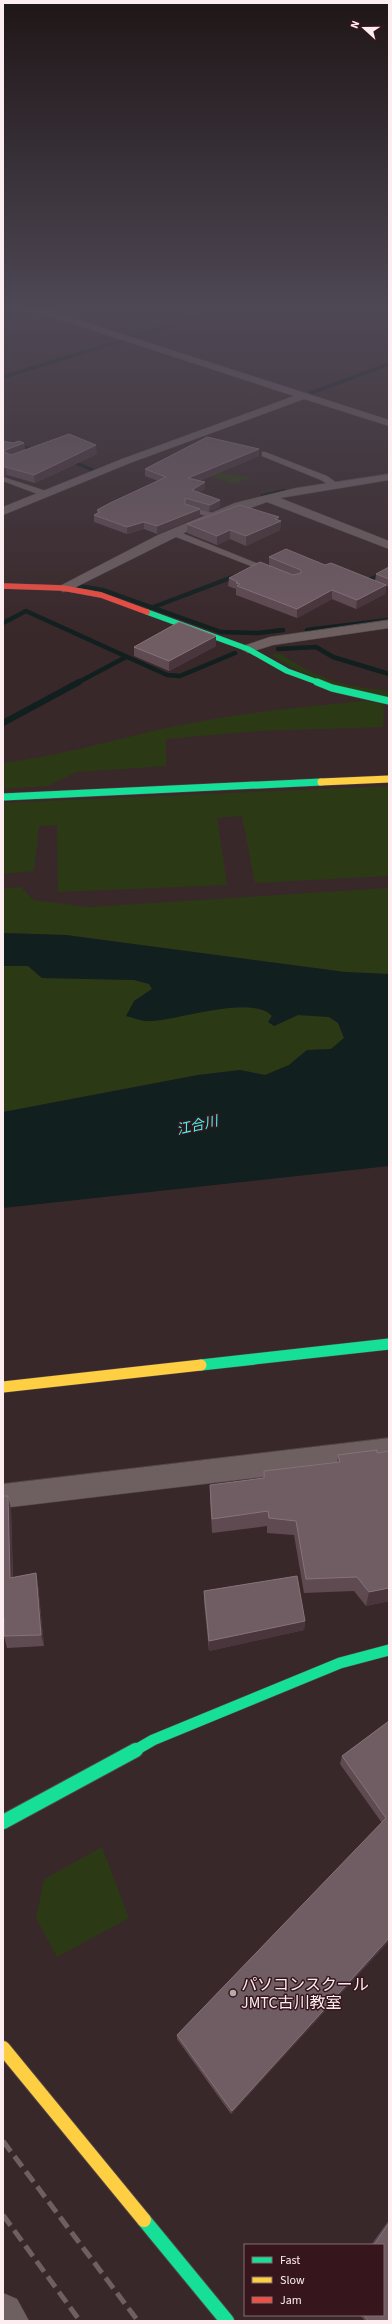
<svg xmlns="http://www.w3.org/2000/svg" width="392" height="2324" viewBox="0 0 392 2324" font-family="'Source Sans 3','Noto Sans JP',sans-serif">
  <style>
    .green { fill: #2b3a15 }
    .water { fill: #111f1e }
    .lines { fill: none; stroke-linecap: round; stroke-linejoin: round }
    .stream-far2 { stroke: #111f1e; stroke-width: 3.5 }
    .stream-far1 { stroke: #111f1e; stroke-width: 4.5 }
    .stream { stroke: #111f1e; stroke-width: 6 }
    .lane-casing { stroke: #534648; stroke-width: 1 }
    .street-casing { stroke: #534648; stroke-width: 1 }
    .fast-far3-casing { stroke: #534648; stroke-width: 6 }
    .fast-far2-casing { stroke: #534648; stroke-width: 8 }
    .fast-far1-casing { stroke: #534648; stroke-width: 12 }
    .fast-casing { stroke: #534648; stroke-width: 16 }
    .slow-far2-casing { stroke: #534648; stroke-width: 8 }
    .slow-far1-casing { stroke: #534648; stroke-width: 12 }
    .slow-casing { stroke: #534648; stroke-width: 16 }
    .jam-casing { stroke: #534648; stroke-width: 6 }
    .lane { fill: #6e5f61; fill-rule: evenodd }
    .street { fill: #6e5f61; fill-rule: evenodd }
    .fast-far3 { stroke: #16e098; stroke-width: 5.5 }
    .fast-far2 { stroke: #16e098; stroke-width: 7 }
    .fast-far1 { stroke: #16e098; stroke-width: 11 }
    .fast { stroke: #16e098; stroke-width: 14 }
    .slow-far2 { stroke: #ffcf43; stroke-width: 7 }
    .slow-far1 { stroke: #ffcf43; stroke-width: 11 }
    .slow { stroke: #ffcf43; stroke-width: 14 }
    .jam { stroke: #f24e42; stroke-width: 5.5 }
    .rail { stroke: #6e5f61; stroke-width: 5; stroke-dasharray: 13 6; stroke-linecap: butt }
    .wall { fill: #5f4a52 }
    .shaded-wall { fill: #49353b }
    .building { fill: #705c63; stroke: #867379 }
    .poi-dot { fill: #b8a9ab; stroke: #36161c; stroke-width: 1.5 }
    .labels { text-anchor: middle; stroke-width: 3; stroke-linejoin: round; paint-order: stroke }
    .water-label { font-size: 14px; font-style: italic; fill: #3ef8f1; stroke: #36161c }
    .near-poi-label { font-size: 16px; fill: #fceef0; stroke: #36161c; text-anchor: start }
  </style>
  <rect width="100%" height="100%" fill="#39282a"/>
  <!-- green -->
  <path class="green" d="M188,463L223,473L252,478L234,484L179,465Z
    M279,653C300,667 324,680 349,685C362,688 376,689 389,691V697L332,684L299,671L271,655Z
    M364,701L384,704L383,727L257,731L166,739V766L76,772L48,786L3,789V763C63,756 121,737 181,725C241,713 303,707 364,701Z
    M389,786V876L255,883L242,816L217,818L227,885L58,892L57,825L39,826L34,871L3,874V803Z
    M21,887L33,900L89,907L389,888V974L345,972L66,935L3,933V888Z
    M3,966H28L42,978L134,980L149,984L152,989L134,1001L229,1008L247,1007L265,1011L272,1016L271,1020L274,1026L298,1015L329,1017L338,1023L344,1038L331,1049L307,1050L289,1065L265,1075L240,1070L198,1075L3,1112Z
    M102,1847L129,1918L57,1957L36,1918L44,1879Z"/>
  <!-- water -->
  <path class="water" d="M3,933L66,935L345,972L389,974V1166L3,1208V1112L198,1075L240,1070L265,1075L289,1065L307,1050L331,1049L344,1038L338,1023L329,1017L298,1015L274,1026L268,1022L272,1016C254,994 176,1021 150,1021C143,1022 134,1018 126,1016L134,1001L152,989L149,984L134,980L42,978L28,966H3Z"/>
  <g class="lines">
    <!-- stream-far2 -->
    <path class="stream-far2" d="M3,377L231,307
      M311,393L389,364
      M3,443L39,451
      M66,459L93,470"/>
    <!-- stream-far1 -->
    <path class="stream-far1" d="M263,496L285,491
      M361,581L365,582L389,571
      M78,586L103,590L221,632L258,633L283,630
      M151,608L238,575
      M3,623L26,611L167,675L180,676L235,653
      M307,630L389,620
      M278,649L316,647L333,657L389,674
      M77,683L126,657"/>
    <!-- stream -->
    <path class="stream" d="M3,723L79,682"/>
    <!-- lane casing -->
    <g class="lane-casing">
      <path id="lane" d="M265,452L327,476L341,486L334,488L321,480L262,456V452Z
        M3,477L49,492L50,494L43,496L3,481Z
        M189,506L216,514L217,516L213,518L186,510L185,508Z
        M171,531H177L276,571L269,573L171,535Z"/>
    </g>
    <!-- street casing -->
    <g class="street-casing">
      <path id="street" d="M26,307H38L389,420V426L304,399L130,463L3,515V507L122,459L294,396L27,309Z
        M389,474V480L280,498L389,541V549L267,502L192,529L68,591L63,592L56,588L158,535L235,503L296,488Z
        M389,620V628L273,645L248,653L241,649L243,646L270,637Z
        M389,1438V1462L3,1508V1484Z
        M3,2293L17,2299L29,2321H3Z"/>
    </g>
    <!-- fast-far3 casing -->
    <g class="fast-far3-casing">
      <path id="fast-far3" d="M147,612L248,649L287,671L320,683"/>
    </g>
    <!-- fast-far2 casing -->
    <g class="fast-far2-casing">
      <path id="fast-far2" d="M317,682L332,688L389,701
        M3,797L321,782"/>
    </g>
    <!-- fast-far1 casing -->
    <g class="fast-far1-casing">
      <path id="fast-far1" d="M201,1365L389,1344
        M134,1751L153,1740L340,1663L389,1650"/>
    </g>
    <!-- fast casing -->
    <g class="fast-casing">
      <path id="fast" d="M3,1822L136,1750
        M144,2220L227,2321"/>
    </g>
    <!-- slow-far2 casing -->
    <g class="slow-far2-casing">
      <path id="slow-far2" d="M321,782L389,779"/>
    </g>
    <!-- slow-far1 casing -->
    <g class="slow-far1-casing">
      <path id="slow-far1" d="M3,1387L201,1365"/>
    </g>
    <!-- slow casing -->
    <g class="slow-casing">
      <path id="slow" d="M3,2048L144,2220"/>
    </g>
    <!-- jam casing -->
    <g class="jam-casing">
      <path id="jam" d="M3,586L63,588L101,595L147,612"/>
    </g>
    <!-- lane -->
    <use href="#lane" class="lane"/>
    <!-- street -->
    <use href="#street" class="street"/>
    <!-- fast-far3 -->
    <use href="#fast-far3" class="fast-far3"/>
    <!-- fast-far2 -->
    <use href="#fast-far2" class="fast-far2"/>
    <!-- fast-far1 -->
    <use href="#fast-far1" class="fast-far1"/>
    <!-- fast -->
    <use href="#fast" class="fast"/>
    <!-- slow-far2 -->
    <use href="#slow-far2" class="slow-far2"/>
    <!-- slow-far1 -->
    <use href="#slow-far1" class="slow-far1"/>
    <!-- slow -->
    <use href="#slow" class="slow"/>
    <!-- jam -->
    <use href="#jam" class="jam"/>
    <!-- rail -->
    <path class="rail" d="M3,2141L138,2321
      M3,2215L80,2321"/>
  </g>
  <!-- wall -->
  <path class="wall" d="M3,441L13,443H24L25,450L97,454L35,483L7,475L3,476Z
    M259,449V456L199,481L205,482V489L199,492L220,507L209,512L200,509V516L157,534L144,529L127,534L94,522V515L97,513V510L158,481L145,476V469Z
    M279,517V520L281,521L280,530L246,546L230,539L217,545L187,533V524Z
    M269,557L325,565L375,581L376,574L389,567V587L386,586L385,594L356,609L332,599L297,618L236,595V589L228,586L229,578L269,566Z
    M216,646L169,671L134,656V647Z
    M338,1455L389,1601L366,1606L354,1591L304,1593L294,1535L267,1533V1526L212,1533L210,1500V1485L263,1478L264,1471L337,1462Z
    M3,1496L11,1509L13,1578L36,1573L38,1585L44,1646L7,1648L4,1636V1631H3Z
    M204,1591L305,1621L304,1630L209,1651L204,1601Z
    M389,1721V1941L231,2114L177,2039V2035L382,1823L340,1764L342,1756Z
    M389,2220V2321H365L360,2315H383V2245H371Z"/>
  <!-- shaded-wall -->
  <path class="shaded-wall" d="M24,443L25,451L4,459L3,451Z
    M96,445L97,454L35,483L34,475Z
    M259,449V456L189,485L188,478Z
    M3,467H6L7,475L3,476Z
    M205,482V489L192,497V490Z
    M220,500V507L209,512L210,505Z
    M200,509V516L157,534V526Z
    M279,517V522L281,521L280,530L246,546V536Z
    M144,522V529L127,534V527Z
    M230,530V539L217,545V536Z
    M386,585L385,594L356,609L357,600Z
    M332,590V599L297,618V609Z
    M216,636V646L169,671V661Z
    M8,1496L11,1509L13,1591L10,1578Z
    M36,1573L38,1585L44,1646L41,1635Z
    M389,1588V1601L366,1606L369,1592Z
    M3,1618H4L7,1630L3,1631Z
    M305,1621L304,1630L209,1651V1641Z
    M389,1938V1941L231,2114L232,2111Z"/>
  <!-- building -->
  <path class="building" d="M69,434L96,445L34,475L6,467H3V451L11,455Z
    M207,437L259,449L188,478L205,482L192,490L220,500L210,505L185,498V504L200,509L157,526L144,522L127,527L94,515L100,512L97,510L110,503L166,477L145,469Z
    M3,441L13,443L19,441L24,443L3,451Z
    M240,505L279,517L275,519L281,521L246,536L230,530L217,536L187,524Z
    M286,549L325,565L331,563L386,585L357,600L332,590L297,609L237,586L240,584L236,583L238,582L229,578L260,562L293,575L301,573V570L269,557Z
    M389,567V579L376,574Z
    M179,622L216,636L169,661L134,647Z
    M377,1450V1453L389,1451V1588L369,1592L357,1577L306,1579L296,1521L269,1518L268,1511L212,1519L210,1485L264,1478V1471L340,1462L338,1455Z
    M3,1496H8L10,1578L36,1573L41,1635L4,1636V1618H3Z
    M297,1576L305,1621L209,1641L204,1591Z
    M389,1721V1938L232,2111L177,2035L386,1818L342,1756Z
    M389,2223V2321H368L364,2315H383V2245H374Z"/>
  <!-- sky -->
  <linearGradient id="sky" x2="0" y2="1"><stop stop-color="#1f1617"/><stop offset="0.49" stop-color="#4e4855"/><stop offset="1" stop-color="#4e4855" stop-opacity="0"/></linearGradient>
  <rect width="392" height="632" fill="url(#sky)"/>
  <!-- markers -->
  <circle class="poi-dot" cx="233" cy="1993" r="4"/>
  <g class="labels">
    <!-- water labels -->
    <g class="water-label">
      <text transform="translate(197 1125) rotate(-13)" y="5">江合川</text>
    </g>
    <!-- near-poi labels -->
    <g class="near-poi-label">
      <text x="241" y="1990">パソコンスクール<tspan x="241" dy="18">JMTC古川教室</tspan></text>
    </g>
  </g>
  <!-- border -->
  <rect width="392" height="2324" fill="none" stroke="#fceef0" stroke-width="8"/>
  <!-- legend -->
  <rect x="244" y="2244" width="140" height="72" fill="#36161c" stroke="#856c71"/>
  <rect x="252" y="2257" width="20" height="6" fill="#16e098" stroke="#856c71"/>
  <text x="280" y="2264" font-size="12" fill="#fceef0">Fast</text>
  <rect x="252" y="2277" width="20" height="6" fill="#ffcf43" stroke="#856c71"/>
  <text x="280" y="2284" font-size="12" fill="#fceef0">Slow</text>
  <rect x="252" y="2297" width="20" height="6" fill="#f24e42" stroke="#856c71"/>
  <text x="280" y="2304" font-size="12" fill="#fceef0">Jam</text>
  <!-- north arrow -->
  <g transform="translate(364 28) rotate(291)" stroke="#36161c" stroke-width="3" paint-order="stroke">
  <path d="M0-3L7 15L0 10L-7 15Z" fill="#fceef0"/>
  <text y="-6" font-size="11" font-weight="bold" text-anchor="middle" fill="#fceef0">N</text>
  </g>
</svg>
